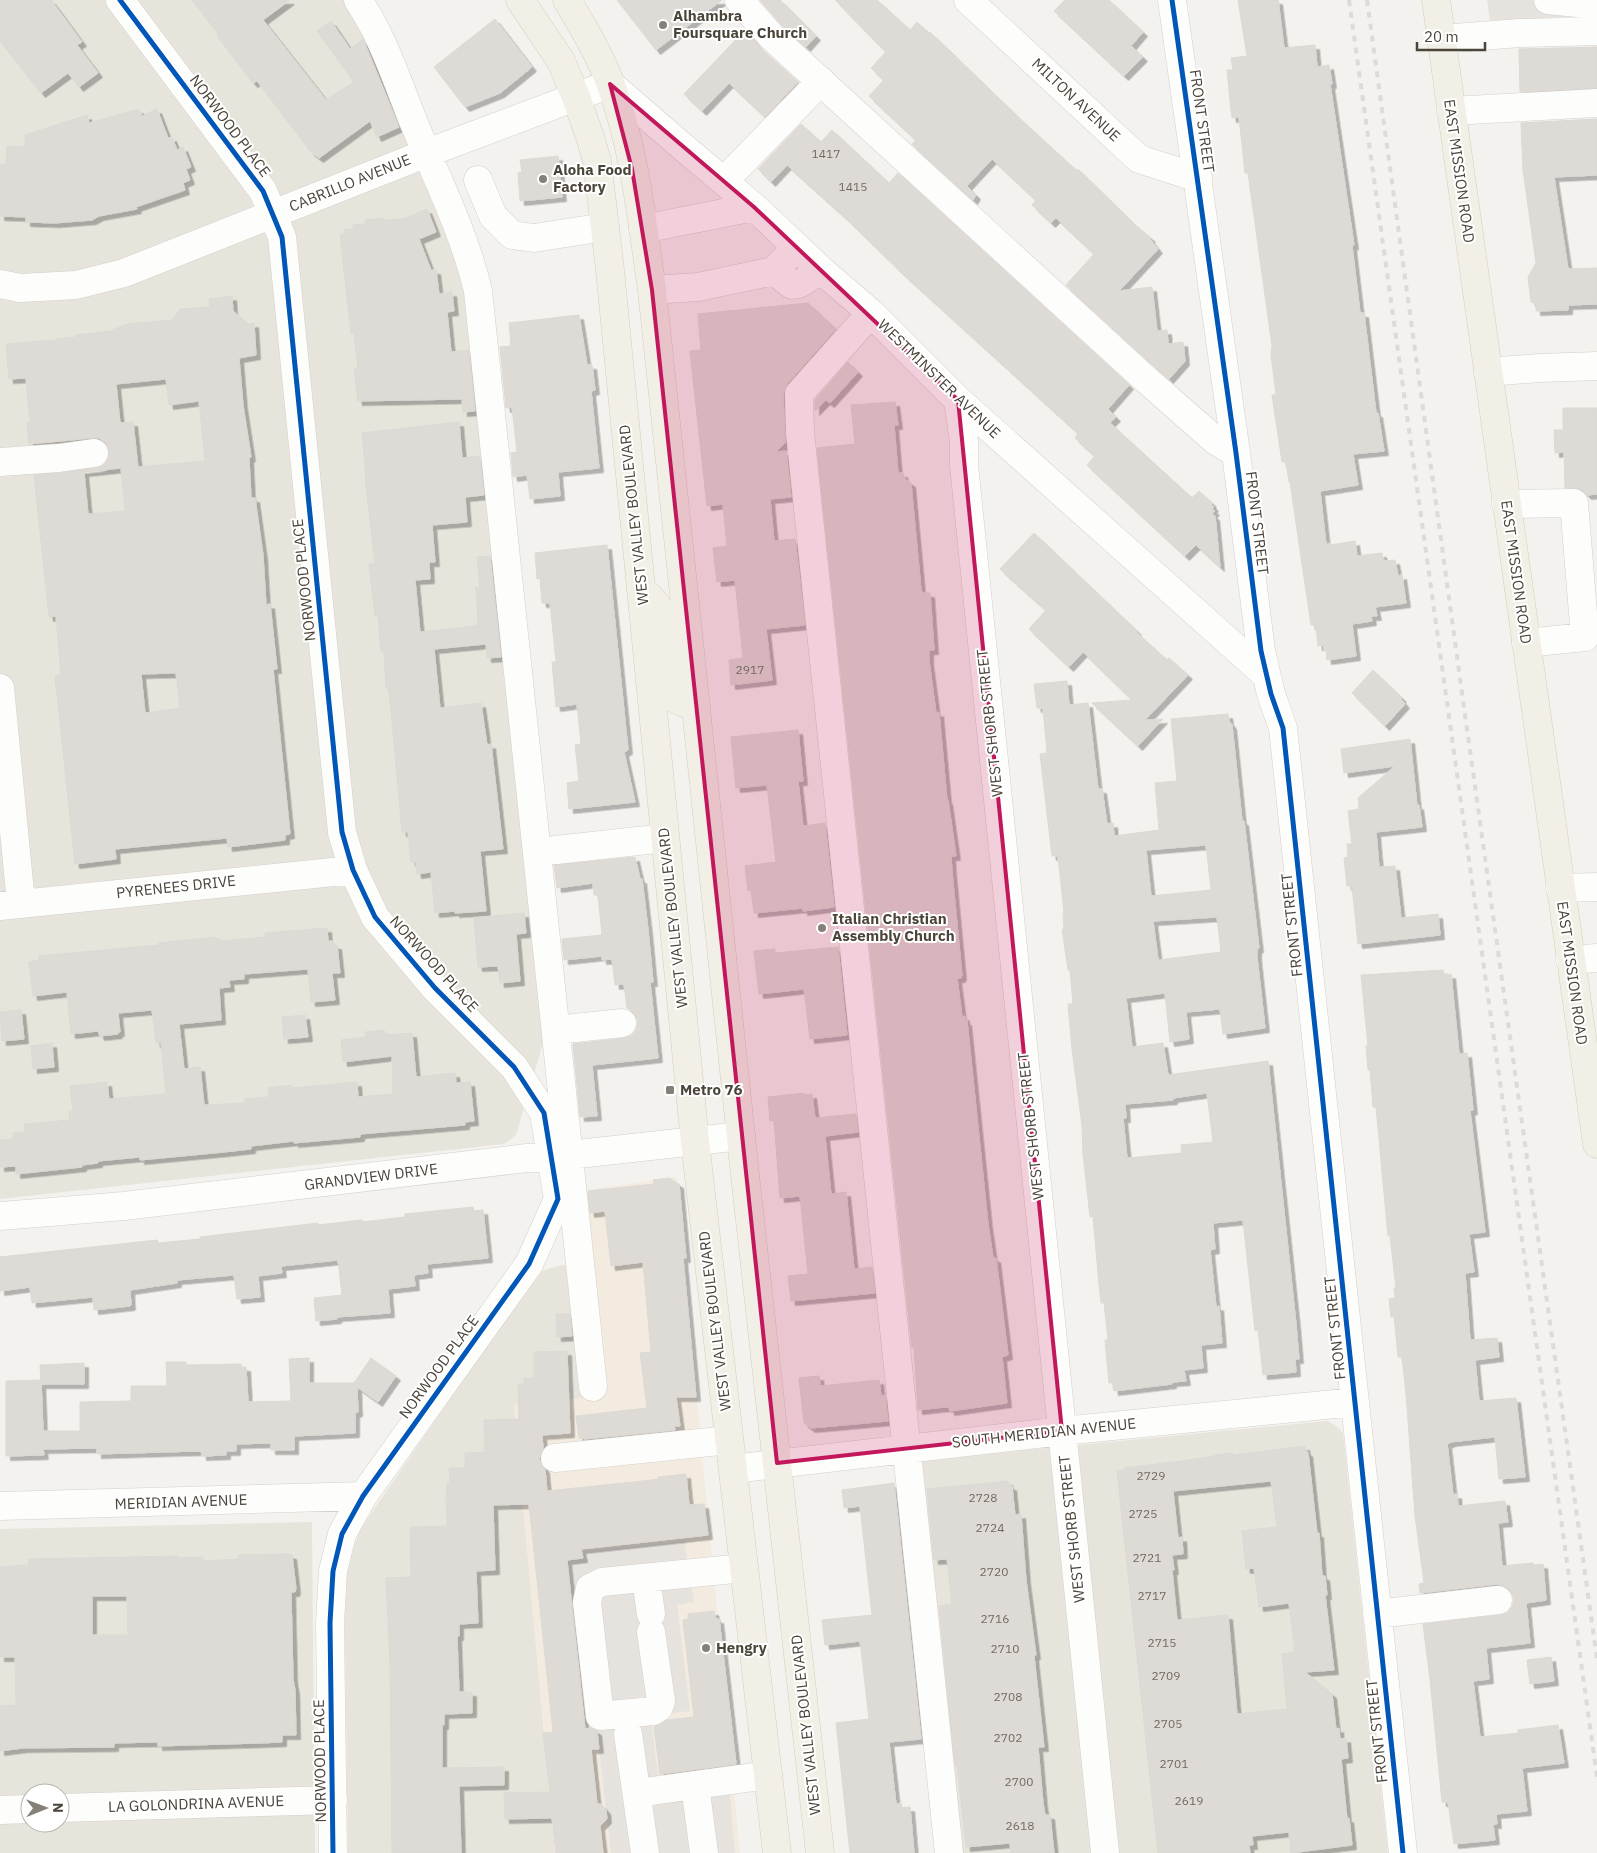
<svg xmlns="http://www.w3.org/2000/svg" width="1597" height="1853" viewBox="0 0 1597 1853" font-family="'IBM Plex Sans',sans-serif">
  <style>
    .residential { fill: #e7e4dc; fill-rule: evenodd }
    .commercial { fill: #f3ebdf }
    .industrial { fill: #e6e2de }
    .parking { fill: #e6e3df }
    .building { fill: #dedbd6; stroke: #dcd9d4; fill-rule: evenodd; filter: url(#shadow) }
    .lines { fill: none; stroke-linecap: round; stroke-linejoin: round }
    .minor-casing { stroke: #d2d0cb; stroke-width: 29 }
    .major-casing { stroke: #d6cebb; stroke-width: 29 }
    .minor { stroke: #fdfdfc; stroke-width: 28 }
    .major { stroke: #f2efe6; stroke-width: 28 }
    .rail { stroke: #dbdbda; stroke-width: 4; stroke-dasharray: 6 6; stroke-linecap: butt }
    .cycleway-casing { stroke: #fff; stroke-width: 8 }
    .cycleway { stroke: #0057b8; stroke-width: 5 }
    .marked { fill: #c2185b; fill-opacity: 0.2; stroke: #c2185b; stroke-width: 4; stroke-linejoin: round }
    .poi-dot { fill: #868178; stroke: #fff; stroke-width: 2 }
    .labels { text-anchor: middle; stroke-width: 4; stroke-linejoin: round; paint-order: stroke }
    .number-label { font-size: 12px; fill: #706a61 }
    .poi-label { font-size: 15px; font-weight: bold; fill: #4b4439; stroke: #fff; text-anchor: start }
    .street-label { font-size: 15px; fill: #4b4439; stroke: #fff }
  </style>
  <defs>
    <filter id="shadow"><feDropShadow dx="4.5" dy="4.5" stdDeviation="0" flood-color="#0004"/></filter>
  </defs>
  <rect width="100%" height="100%" fill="#f4f2ee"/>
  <!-- residential -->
  <path class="residential" d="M0,0H352L464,260L548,1026L516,1135L504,1144L0,1199Z
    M561,1265L572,1266L587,1398L514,1405L555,1853H348L344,1574L361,1528L510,1312L542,1271Z
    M1327,1421L1335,1425L1343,1433L1388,1853H954L914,1461Z
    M312,1522L315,1853H0V1529ZM30,1793H60V1823H30Z"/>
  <!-- commercial -->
  <path class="commercial" d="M676,1177L740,1853H555L514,1405L605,1396L587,1190Z"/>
  <!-- industrial -->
  <path class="industrial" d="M1487,0H1597V18L1490,20Z"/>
  <!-- parking -->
  <path class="parking" d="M686,1541L685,1545L694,1602L677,1605L690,1711L607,1722L651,1720L659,1783L728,1774L735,1853H611L596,1724L587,1725L565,1553Z"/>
  <!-- building -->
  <path class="building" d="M0,0H51L82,42L77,45L98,73L79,87L68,73L41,93L0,41Z
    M192,0H290L263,20L326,100L354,82L317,31L331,21L350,49L363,39L399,127L377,137L370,121L319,158L311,152L257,81L253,83L217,36L219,35Z
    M617,0H722L656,50Z
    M760,0H780L816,36L806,47L782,25Z
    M835,0H877L910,30L917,22L929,33L930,32L1018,117L1077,171L1078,169L1134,224L1151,238L1150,239L1158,249L1119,291L1152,287L1157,331L1167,330L1168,344L1183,342L1185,361L1169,379L1066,285L1094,254L1056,218L1051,223L1032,205L1036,200L992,159L967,186L976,195L973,200L912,144L916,140L869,96L884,80L871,68L886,52Z
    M1065,0H1109L1143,32L1131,46L1143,57L1124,76L1054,11Z
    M1238,0H1278L1284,48L1315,45L1317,67L1329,65L1332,84H1330L1354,245L1352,246L1360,313H1364L1376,413H1378L1384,451L1353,454L1358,485L1320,491L1326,544L1331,543V545L1355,541L1357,556L1382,553L1383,560H1385V561L1395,560L1398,576L1402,575L1406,603L1375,607L1377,616H1371L1372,621L1352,624L1356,656L1327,660L1326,650H1324L1323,645L1318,646L1316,625H1311L1290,482H1289L1286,462H1282L1272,395H1276L1271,355L1272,346L1248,173H1245L1239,117L1232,118L1230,101L1227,70H1233L1231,58L1247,56Z
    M495,19L532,67L500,93L465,107L434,67Z
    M745,30L760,48L798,82L765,117L729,83L702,111L684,94Z
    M1597,47V88L1520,92L1519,49Z
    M139,109L142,116L157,109L168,138L172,137L177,150L183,147L191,167L186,169L190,180L183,183L185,190L136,207L137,209L99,216L92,220L55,223L26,222V217L0,216V165H6L7,146L25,147V135L87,115L89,123Z
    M1597,119V175L1554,177L1568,269L1597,268V304L1568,305V310L1536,311V304L1531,302L1528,277L1536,263L1523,170L1521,123Z
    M801,124L821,142L832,130L889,183L898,173L1129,385L1108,409L1116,417L1110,423L1192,498L1199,491L1212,503L1211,504L1214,507L1212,509L1215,511L1212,514L1215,516L1220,567L1196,545L1185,556L1087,465L1095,456L1075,438L1078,433L899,270L846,218L787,165L771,182L758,169Z
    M558,156L562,197L520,201L518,173L522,172L520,160Z
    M427,209L436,232L419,239L431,270H436L439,294L452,292L454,311L447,312L451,352L469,350L475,411L463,412L462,399L358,401L354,369H358L354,333L351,334L340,235L344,234V230L353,229V225L365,224V220L383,218L384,220L403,219Z
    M232,296L233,311L247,324L254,323L256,355L239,358L243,405L251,457L249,458L251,498H255L263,555L266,605L270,604L277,669H273L290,834L285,835V840L228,847L227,838L115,849L116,859L75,864L55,676L61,675L56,616L49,617L34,475L97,468L103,466L108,459L109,451L106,443L99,438H92L29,444L27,422H30L26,378L9,379L6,344L56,340V339L77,337L76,335L110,331L127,324L172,320L180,309L210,307L209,299ZM166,379L169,405L199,401L205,461L138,467L133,422L120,423L116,384ZM121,468L125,511L88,514L84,472ZM176,673L180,708L145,713L141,674Z
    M808,303L836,329L787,384L783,394L785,443L776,452L786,451L791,497L770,499L774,541L795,539L805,625L766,629L772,680L731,685L729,660L743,658L735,580L717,582L713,548L727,546L723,504L707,506L690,351L701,350L698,314Z
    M579,315L587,365H592L595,390L591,391L599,468L558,472L560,496L530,499L527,475L513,477L511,453L517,452L512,407L506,408L500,347L511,346L509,323Z
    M848,362L858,372L830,403L826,400L815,411V400Z
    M895,402L898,425H894L898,473H903L904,478L911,483L921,590L923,593H930L934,650H929V661L936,713L939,712L947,800H948L956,856H951L952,872L962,976H961V978H957L962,1017L965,1016V1021H967L988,1224L993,1258H996L1008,1355L1002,1357L1007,1403L950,1411V1408L945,1407L918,1410L914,1347L912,1348L817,448L855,444L851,405Z
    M1563,408H1597V494L1587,495L1581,489L1565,488L1564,452L1555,453L1554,430H1563Z
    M459,422L462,458L480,456L484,495L465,497L467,522L432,525L435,562H429L430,579L415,580L420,632L476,626V624H478L476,586L480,590L477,557L490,556L501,657L487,658L486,644L434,649L440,708L481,703L487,745L491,744L503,849L480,851L486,911L455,913V911L435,913L431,872L417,874L416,862H411L408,832H402L391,710L388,688H386L384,652H381L378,616H375L369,564H375L365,477L366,476L362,433Z
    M1034,533L1137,631L1136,632L1167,660L1169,658L1188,675L1145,720L1163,719L1138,746L1092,703L1132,700L1083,652L1069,667L1029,629L1046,610L1000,569Z
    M607,545L628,750L624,752L635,802L569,809L567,783L579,781L575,745L581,744L577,704L556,707L552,662H556L550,603H542L540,578L537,579L535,553Z
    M1373,670L1402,698L1401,699L1405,704L1385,726L1352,693Z
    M1067,681L1069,705L1088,703L1098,789H1102L1107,824L1113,823L1114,836L1159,830L1155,783L1177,781L1171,719L1228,714L1229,721L1232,725L1242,821H1244L1259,948L1257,949V957L1265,1028L1223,1034L1220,1009L1186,1012L1189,1039L1170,1042L1165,993L1126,998L1132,1047L1163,1043L1168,1075L1268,1061L1296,1324L1299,1359H1295L1296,1372L1263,1375L1258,1330L1255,1331L1243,1220L1213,1223L1215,1249L1210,1250L1216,1307L1219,1306L1222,1343L1201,1345L1203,1368L1184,1370L1186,1381L1172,1382V1384L1114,1391L1113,1383H1109L1105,1340H1108L1104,1303H1101L1099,1285L1093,1216L1090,1217L1083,1154L1082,1126L1072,1049L1068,1004H1073L1070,970H1068L1062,929H1064L1063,913H1064L1058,856H1052L1040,754L1047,753L1043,708H1037L1034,684ZM1206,845L1211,890L1151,896L1146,850ZM1217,917L1221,952L1158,960L1153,921ZM1207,1093L1213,1142L1181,1145L1182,1153L1127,1158L1123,1118H1126L1125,1104L1173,1100V1098Z
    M798,730L803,781H798L803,826L825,823L834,907L803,911V908L754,913L751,890L748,891L745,866L776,862L767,785L736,788L731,737Z
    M1410,739L1417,806L1419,805L1422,827L1376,832L1379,867L1395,866L1401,918L1438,914L1440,935L1358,944L1352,886H1347L1344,858L1348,857L1347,844H1352L1348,811L1359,809L1358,798L1395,766L1344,773L1341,749Z
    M635,857L640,879H642L648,930L653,982H650L658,1058L592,1065L597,1116L580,1117L573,1044L624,1038L632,1035L636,1030L638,1022L634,1013L627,1008L624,984L615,985L612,959L602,960V956L564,960L562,939L602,935L598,895H594L593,883L557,888L554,865Z
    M524,913L526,933L516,934L520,981L500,983L498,966L478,967L474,918Z
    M327,928L328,941H332V945H337L340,973H332L335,1000L311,1002L308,969L244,974V979L229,980L230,987L219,988L221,1020L179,1024L184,1069L200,1067L204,1105L245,1103V1099L269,1097L268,1088L291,1085L292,1088L357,1082L358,1097L393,1094L392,1056L343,1062L341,1040L366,1037L365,1032L384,1030L385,1035L412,1033L416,1077L455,1073L456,1083L470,1082L474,1121L465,1122V1125L360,1134V1137L294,1143V1141L251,1146V1149L224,1152L140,1160V1157L98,1161V1163L82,1165V1167L16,1174V1166L0,1167V1140L13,1139V1133L25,1132L24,1124L70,1120L69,1112L73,1111L70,1086L107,1082L109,1099L166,1094L161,1042L156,1043L152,1010L118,1013L120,1032H117L118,1034L100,1036L98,1031L71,1034L67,992L33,996L29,962L39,960V956L159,945V943L215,937L216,939H221V941L265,937V933Z
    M838,947L847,1035L810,1039L804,989L759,994L754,951L775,949V953Z
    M1443,970L1444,975L1451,974L1459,1054L1467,1053L1473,1110L1470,1111L1485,1232L1469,1234L1474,1272L1465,1273L1470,1340L1497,1338L1499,1357L1475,1360L1479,1401L1516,1398L1525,1477L1499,1479L1495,1437L1450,1442V1443H1447L1453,1495L1457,1494L1458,1506L1505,1501L1508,1522L1498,1523L1502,1566L1533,1563L1534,1565L1543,1564L1546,1600L1526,1603L1530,1643L1486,1648L1489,1679L1473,1681L1480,1737L1518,1733V1730L1558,1725L1564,1763L1522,1768L1527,1811L1496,1814L1497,1824H1493L1495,1840L1454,1844L1448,1802H1442L1430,1679L1423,1624L1500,1615L1507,1613L1512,1607L1514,1599L1510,1590L1504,1586L1497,1584L1420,1593L1419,1584L1424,1583L1415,1516L1406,1394L1402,1357H1398L1394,1316L1391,1317L1389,1299L1395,1298L1394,1288H1396L1390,1236H1388L1376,1107H1373L1370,1070H1368L1366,1046H1368L1361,975Z
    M21,1010L24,1039L2,1041L0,1012Z
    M305,1015L308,1037L284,1039L282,1017Z
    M52,1043L54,1067L33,1069L31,1046Z
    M804,1093V1095L812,1094L815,1118L856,1114L858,1132L825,1136L831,1194L846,1192L854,1269L872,1267L875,1293L791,1301L788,1276L808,1274L800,1196L780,1198L774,1120L770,1121L768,1097Z
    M669,1178L679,1184L686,1258H683L696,1397H676L680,1426H674L675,1430L584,1439V1438H579L576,1416L647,1408L640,1353L651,1352L643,1262L611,1266L605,1211L590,1213L588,1191L654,1184L653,1180Z
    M473,1207L474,1211L483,1210L488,1258L427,1264L428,1273L414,1275L415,1286L388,1289L390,1313L337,1317V1319L316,1321L314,1298L342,1295L338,1260L281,1266L282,1273L258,1276L260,1297L237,1299L234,1275L177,1280V1283L130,1290L131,1305L130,1306L94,1310L93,1297L32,1303L30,1287L0,1291V1257L157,1240L158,1243L200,1239V1237L318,1223V1225L362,1220V1222L405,1217V1214Z
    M556,1314H570L572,1336L557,1337Z
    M567,1351L570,1433L542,1435L543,1449L539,1459L545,1469L547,1491L652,1480L658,1479V1477L686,1474L689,1505L704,1504L708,1535L581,1549L583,1558L567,1560L585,1729L591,1728L597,1731L599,1749H591L597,1804H601L606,1810L607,1819L600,1826L603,1853H556L552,1818L505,1819L504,1793L550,1792L543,1733L553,1732L529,1504L493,1505L495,1570L476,1571L478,1623L459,1624V1636H457L459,1692H472V1713L444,1714V1725H442V1768L504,1767V1785L459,1786L461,1853H392L390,1664L386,1578L411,1577L410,1527L447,1526L446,1498L447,1483H450L449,1468H465V1453L485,1452L484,1420L519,1419L518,1384H524V1378H534V1352Z
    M309,1358V1383H354L371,1358L396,1376L378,1402L357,1387L358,1412L355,1413V1433L294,1436V1450H271V1443L236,1444V1451H226V1455L202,1456V1452L197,1451L97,1454V1448L43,1449L44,1455L6,1456V1381L41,1380L43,1431H80V1402L131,1401V1386H167L166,1362H186V1365L241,1364V1367H246L248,1402L291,1401L289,1359Z
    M84,1363V1384H41L40,1365Z
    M819,1376L820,1386L879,1380L881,1396L885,1395L888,1421L811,1428L804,1423L799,1378Z
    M1305,1446L1306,1452H1308L1317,1533H1319L1322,1576H1325L1327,1595H1325L1334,1670L1305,1672L1332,1694L1336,1729L1339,1728L1340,1739L1346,1738L1348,1758L1341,1759L1347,1819L1349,1818L1352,1845L1291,1853L1289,1832L1252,1836L1253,1845H1249L1250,1853H1158L1117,1471L1124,1470V1468L1189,1460L1214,1456V1455L1233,1453L1234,1455ZM1271,1481L1277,1527L1242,1531L1246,1569L1254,1568L1259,1607L1289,1603L1295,1652L1282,1654L1287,1709L1237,1714L1228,1615L1177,1620L1172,1570H1174L1172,1555L1183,1554L1182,1537L1178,1538L1173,1491Z
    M1008,1481L1009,1486H1012L1015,1515L1021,1514L1026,1580L1036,1655L1034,1656L1044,1747H1038L1043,1803L1045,1815H1050L1054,1853H1011L1010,1843L966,1847L957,1765H955L939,1606L952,1604L947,1559L934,1560L927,1489Z
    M894,1483L921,1739L889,1742L896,1804L901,1803L902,1808L910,1807L914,1853H850L836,1723L869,1719L860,1641L825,1645L822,1620L872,1615L860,1506L844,1508L842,1490Z
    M287,1554L292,1555L296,1589L295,1592H291L293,1679L295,1690L296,1735H282V1742L260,1743L158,1746V1742L114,1743V1747L23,1748L0,1751V1706L16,1705L15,1657H0V1567L28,1565L29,1559L178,1556V1558L203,1557V1561L238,1559V1555ZM92,1596H127L128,1635H92Z
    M714,1611L716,1619H719L736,1764L660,1774L654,1727L667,1720L694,1717L683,1620L688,1619V1614Z
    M1551,1657L1554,1681L1530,1684L1527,1660Z"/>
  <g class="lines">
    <!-- minor casing -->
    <g class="minor-casing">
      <path id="minor" d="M120,0L263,191L282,237L342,832L353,870L375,917L435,988L514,1067L544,1113L558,1199L529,1264L363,1496L342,1534L333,1571L330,1623L333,1853
        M358,0C385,40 398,84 416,128C438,181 465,235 478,291L593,1387
        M739,0L771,36L1141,375L1216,441L1236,453
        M968,0L1139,159L1198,178
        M1172,0L1236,453L1261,651L1271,694L1283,728L1403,1853
        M1548,0L1597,5
        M1441,39L1520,33L1597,31
        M1451,111L1597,103
        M478,180L493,216L512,235L534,238L605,227
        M724,181L821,81
        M643,229L754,207
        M787,257L774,271L792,285L799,284L821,270
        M0,284L20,288L76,285L124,273L427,153L610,84L683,147L754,207L821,270L871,313L958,400L1266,675
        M652,290L698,287L774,271
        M871,313L799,394L800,432L949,1853
        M1488,372L1540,368L1597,366
        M958,400L964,442V465L1105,1853
        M0,462L59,458L94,453
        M1506,504L1574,503L1585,637L1526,643
        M0,688L21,903
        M556,850L665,838
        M1560,888L1597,887
        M0,906L353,870
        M1570,960L1597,958
        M556,1030L622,1023
        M0,1216L124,1206L527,1158L551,1157L741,1136
        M555,1458L729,1440
        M733,1469L1062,1431L1355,1402
        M0,1506L363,1496
        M646,1578L651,1614
        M1377,1614L1498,1600
        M651,1632L661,1701L659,1707L653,1711L600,1716L587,1602L590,1588L602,1582L744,1568
        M628,1734L645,1853
        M637,1793L695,1785
        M60,1808L333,1800
        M0,1810L30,1809
        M704,1853L695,1785L768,1775"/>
    </g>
    <!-- major casing -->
    <g class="major-casing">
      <path id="major" d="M520,0L561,61L576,97L591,140L597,161L610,270L695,1142L777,1853
        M567,0C583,27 600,55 611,85C635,150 642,222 652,290L745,1175L820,1853
        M1436,0L1597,1144
        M641,590C680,616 662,661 674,698L681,702L696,705"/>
    </g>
    <!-- minor -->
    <use href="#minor" class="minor"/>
    <!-- major -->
    <use href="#major" class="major"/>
    <!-- rail -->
    <path class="rail" d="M1349,0L1597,1777
      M1367,0L1466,722L1597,1659"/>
    <!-- cycleway casing -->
    <g class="cycleway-casing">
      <path id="cycleway" d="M120,0L263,191L282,237L342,832L353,870L375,917L435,988L514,1067L544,1113L558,1199L529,1264L363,1496L342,1534L333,1571L330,1623L333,1853
        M1172,0L1236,453L1261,651L1271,694L1283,728L1403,1853"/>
    </g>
    <!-- cycleway -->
    <use href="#cycleway" class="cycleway"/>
  </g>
  <!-- marked area -->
  <path class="marked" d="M610,84L754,207L958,400L1062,1431L777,1463L652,290L632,169Z"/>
  <!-- markers -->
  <g class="poi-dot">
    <circle cx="663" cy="25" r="5"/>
    <circle cx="543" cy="179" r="5"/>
    <circle cx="822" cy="928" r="5"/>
    <rect x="665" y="1085" width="10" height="10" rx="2.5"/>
    <circle cx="706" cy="1648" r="5"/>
  </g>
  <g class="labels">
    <!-- number labels -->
    <g class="number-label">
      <text x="826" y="158">1417</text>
      <text x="853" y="191">1415</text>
      <text x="750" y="674">2917</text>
      <text x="1151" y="1480">2729</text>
      <text x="983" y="1502">2728</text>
      <text x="1143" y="1518">2725</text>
      <text x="990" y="1532">2724</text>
      <text x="1147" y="1562">2721</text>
      <text x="994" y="1576">2720</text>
      <text x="1152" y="1600">2717</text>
      <text x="995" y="1623">2716</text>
      <text x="1162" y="1647">2715</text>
      <text x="1005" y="1653">2710</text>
      <text x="1166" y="1680">2709</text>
      <text x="1008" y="1701">2708</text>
      <text x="1168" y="1728">2705</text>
      <text x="1008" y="1742">2702</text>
      <text x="1174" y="1768">2701</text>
      <text x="1019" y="1786">2700</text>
      <text x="1189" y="1805">2619</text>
      <text x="1020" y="1830">2618</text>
    </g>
    <!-- poi labels -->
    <g class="poi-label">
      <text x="673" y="21">Alhambra<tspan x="673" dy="17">Foursquare Church</tspan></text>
      <text x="553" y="175">Aloha Food<tspan x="553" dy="17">Factory</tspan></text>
      <text x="832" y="924">Italian Christian<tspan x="832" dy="17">Assembly Church</tspan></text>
      <text x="680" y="1095">Metro 76</text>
      <text x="716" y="1653">Hengry</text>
    </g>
    <!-- street labels -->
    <g class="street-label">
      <text transform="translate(1076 100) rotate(43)" y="5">MILTON AVENUE</text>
      <text transform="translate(1202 121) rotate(82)" y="5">FRONT STREET</text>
      <text transform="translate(230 126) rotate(53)" y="5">NORWOOD PLACE</text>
      <text transform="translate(1459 171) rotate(82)" y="5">EAST MISSION ROAD</text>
      <text transform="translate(350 183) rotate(-22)" y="5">CABRILLO AVENUE</text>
      <text transform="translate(939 379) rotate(44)" y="5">WESTMINSTER AVENUE</text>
      <text transform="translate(634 515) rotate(-96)" y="5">WEST VALLEY BOULEVARD</text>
      <text transform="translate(1257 523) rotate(83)" y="5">FRONT STREET</text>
      <text transform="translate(1516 572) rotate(82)" y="5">EAST MISSION ROAD</text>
      <text transform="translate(304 580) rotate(-96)" y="5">NORWOOD PLACE</text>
      <text transform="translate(990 723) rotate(-96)" y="5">WEST SHORB STREET</text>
      <text transform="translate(176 887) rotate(-6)" y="5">PYRENEES DRIVE</text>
      <text transform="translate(673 918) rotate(-96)" y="5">WEST VALLEY BOULEVARD</text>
      <text transform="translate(1292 925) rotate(-96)" y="5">FRONT STREET</text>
      <text transform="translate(434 964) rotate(48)" y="5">NORWOOD PLACE</text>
      <text transform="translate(1572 973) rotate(82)" y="5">EAST MISSION ROAD</text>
      <text transform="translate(1031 1126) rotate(-96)" y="5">WEST SHORB STREET</text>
      <text transform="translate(371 1177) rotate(-7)" y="5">GRANDVIEW DRIVE</text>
      <text transform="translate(715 1321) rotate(-97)" y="5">WEST VALLEY BOULEVARD</text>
      <text transform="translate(1335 1328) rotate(-96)" y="5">FRONT STREET</text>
      <text transform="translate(439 1367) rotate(-54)" y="5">NORWOOD PLACE</text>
      <text transform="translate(1044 1433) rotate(-6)" y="5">SOUTH MERIDIAN AVENUE</text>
      <text transform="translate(181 1502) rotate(-2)" y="5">MERIDIAN AVENUE</text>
      <text transform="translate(1072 1529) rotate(-96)" y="5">WEST SHORB STREET</text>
      <text transform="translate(806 1725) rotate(-96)" y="5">WEST VALLEY BOULEVARD</text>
      <text transform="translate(1377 1731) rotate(-96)" y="5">FRONT STREET</text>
      <text transform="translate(320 1761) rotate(-91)" y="5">NORWOOD PLACE</text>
      <text transform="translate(196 1804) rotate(-2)" y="5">LA GOLONDRINA AVENUE</text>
    </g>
  </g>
  <!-- north arrow -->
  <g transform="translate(45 1808) rotate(89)"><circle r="24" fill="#ffffff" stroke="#b7b4b0"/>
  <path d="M0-4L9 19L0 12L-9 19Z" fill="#868178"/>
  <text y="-8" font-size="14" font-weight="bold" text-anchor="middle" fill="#4b4439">N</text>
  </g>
  <!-- scale -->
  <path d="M1417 42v8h68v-8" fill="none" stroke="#4b4439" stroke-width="2.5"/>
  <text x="1424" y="42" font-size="15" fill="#4b4439" stroke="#ffffff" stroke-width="4" paint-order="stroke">20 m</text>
</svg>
